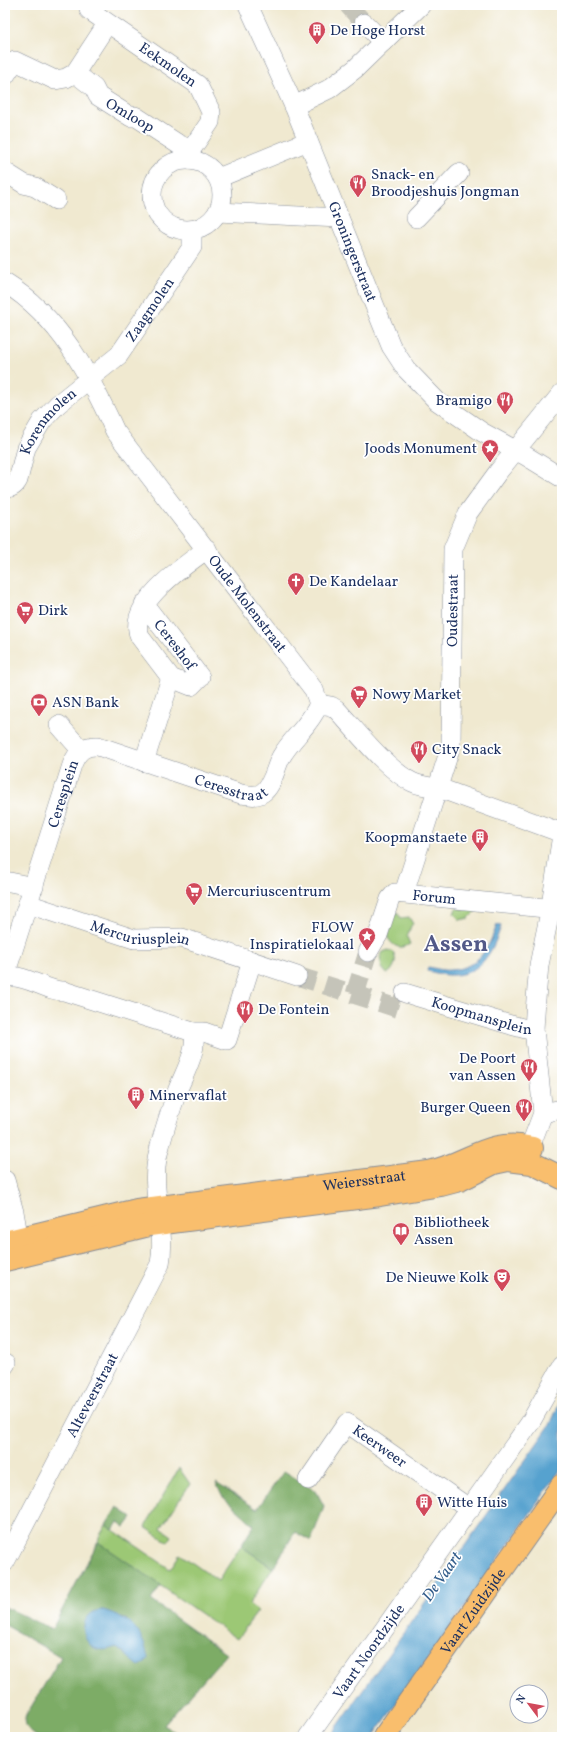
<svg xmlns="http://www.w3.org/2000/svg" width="567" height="1742" viewBox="0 0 567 1742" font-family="Vollkorn,serif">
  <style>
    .green { fill: #9cc875; stroke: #5c7c6a }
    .forest { fill: #7dac66; stroke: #4c6e62; fill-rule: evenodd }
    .water { fill: #57a2cf; stroke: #396896 }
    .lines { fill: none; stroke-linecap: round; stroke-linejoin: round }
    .minor-tunnel { stroke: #c5c4b9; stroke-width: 19; stroke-dasharray: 19 10; stroke-linecap: butt }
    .minor-casing { stroke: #868c97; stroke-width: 20 }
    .major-casing { stroke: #868c97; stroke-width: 24 }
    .minor { stroke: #fff; stroke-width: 19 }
    .major { stroke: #f9be6d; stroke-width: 22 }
    .labels { text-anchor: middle; stroke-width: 3.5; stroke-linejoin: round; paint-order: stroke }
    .poi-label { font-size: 15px; fill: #1b2f5e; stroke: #fff; text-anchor: start }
    .street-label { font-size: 15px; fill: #1b2f5e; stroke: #fff }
    .water-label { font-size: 16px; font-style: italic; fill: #335d8b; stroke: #fff }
    .town-label { font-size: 23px; font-weight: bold; fill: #525988; stroke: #fff }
  </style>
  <rect width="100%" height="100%" fill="#fff"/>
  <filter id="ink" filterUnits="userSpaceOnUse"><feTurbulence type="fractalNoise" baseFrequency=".025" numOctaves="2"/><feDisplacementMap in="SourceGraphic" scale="8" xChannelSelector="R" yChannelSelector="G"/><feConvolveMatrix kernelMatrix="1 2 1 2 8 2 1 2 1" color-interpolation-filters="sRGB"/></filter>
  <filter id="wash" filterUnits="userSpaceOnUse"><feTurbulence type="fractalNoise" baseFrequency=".012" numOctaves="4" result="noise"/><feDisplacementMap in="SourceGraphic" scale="16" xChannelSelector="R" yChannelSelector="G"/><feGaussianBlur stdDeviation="0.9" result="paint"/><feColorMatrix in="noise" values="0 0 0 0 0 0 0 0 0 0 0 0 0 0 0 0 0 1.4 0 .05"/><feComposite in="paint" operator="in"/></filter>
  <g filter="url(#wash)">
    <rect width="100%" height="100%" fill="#f0e9d0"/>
    <!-- green -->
    <path class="green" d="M456,908L476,910V911L469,918L460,920L454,914Z
      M397,912L401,918L409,917L413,924L411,926L407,937L410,944C401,950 393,947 388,938L392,919Z
      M388,950L393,952C398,960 394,970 387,974L382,968L380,957L383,952Z
      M179,1468L190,1484L161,1528L172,1536L168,1542L145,1527Z
      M106,1525L170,1569L180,1554L218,1581L241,1546L273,1568L249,1604L258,1611L237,1639L98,1542L99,1537Z"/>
    <!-- forest -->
    <path class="forest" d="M284,1471L316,1491L324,1506L311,1541L295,1532L273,1568L241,1546L254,1525L222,1496L216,1483L257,1509Z
      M117,1507L132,1518L125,1527L118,1522L113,1530L106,1525Z
      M98,1542L161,1585L151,1600L226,1654L164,1725L183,1737H37C29,1731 25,1728 25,1717L61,1657L5,1625V1607L52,1629ZM103,1610L126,1619L139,1665L116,1647L107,1649L93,1612Z"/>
    <!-- water -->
    <path class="water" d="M497,925L501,926C493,952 480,977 448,975C441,975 434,972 427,971L428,967C435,968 443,971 450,970C479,968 488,949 497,925Z
      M562,1397V1468L373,1737H330L550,1425Z
      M103,1610C130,1618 142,1629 148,1658L145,1663L139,1666L116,1647C110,1649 103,1651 97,1649C82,1644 78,1620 94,1612C97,1611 100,1610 103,1610Z"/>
  </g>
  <g filter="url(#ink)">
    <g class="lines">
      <!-- minor-tunnel -->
      <path class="minor-tunnel" d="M348,5L364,23
        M297,976L400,1009L405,993
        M355,994L368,952"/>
      <!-- minor casing -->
      <g class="minor-casing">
        <g id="minor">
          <path id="s1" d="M248,5L294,106L391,346L406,369L437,401L482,432L526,456L562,478"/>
          <path id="s2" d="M89,10L198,85L211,112L210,122L191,150L190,160"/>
          <path d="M364,23L383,42"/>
          <path d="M75,73L107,24"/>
          <path d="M5,76L15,61L55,80L66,78L75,73L94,88L98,96L131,117L135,116L178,144L191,150"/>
          <path d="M294,106L329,89L355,69L421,5"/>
          <circle cx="187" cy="195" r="35"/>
          <path d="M5,172L24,184L35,187L56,200"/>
          <path d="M218,178L308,141"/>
          <path d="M218,212L339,218"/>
          <path d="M416,218L459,173"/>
          <path id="s3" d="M5,283C60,317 89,374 115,431L314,690L319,704"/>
          <path id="s4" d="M5,488C12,488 15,486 18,480L26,448L42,421L58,404L119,355L192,247V231"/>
          <path id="s5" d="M144,604L200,677L191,686L171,678L140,637C125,605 184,566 207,549"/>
          <path d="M319,704L331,706L336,709C355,729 387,770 412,782C420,786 430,787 439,788L562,833"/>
          <path d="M59,725L81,750"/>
          <path d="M144,762L171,678"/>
          <path d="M5,881L34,887"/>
          <path id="s6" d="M404,893L451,746L453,549L468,513L498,472L562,393"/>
          <path id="s7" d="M28,904L134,939L182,938L297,976"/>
          <path id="s8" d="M368,952L378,935L390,899L395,893L545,908L562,906"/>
          <path id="s9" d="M7,977V969L72,765C77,752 84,745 98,746L241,794C248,795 256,797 262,793C273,786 275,768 281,757C292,738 310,725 319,704"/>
          <path d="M5,978C21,971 47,992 64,991L193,1032C199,1048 184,1074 178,1089C171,1109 164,1130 159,1150C148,1189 167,1226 160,1264L5,1562"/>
          <path id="s10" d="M405,993L511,1025L526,1029H534"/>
          <path d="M193,1032H204L227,1040L252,961"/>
          <path d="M543,1113L562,1109"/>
          <path d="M526,1161L530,1147L543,1113L534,1029L536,999L539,965L550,912L562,835"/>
          <path d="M5,1180L14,1212L21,1252"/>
          <path d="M5,1365L6,1363"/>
          <path id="s11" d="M308,1480L347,1423L470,1509"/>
          <path id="s12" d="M308,1737L530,1423L562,1366"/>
        </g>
      </g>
      <!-- major casing -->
      <g class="major-casing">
        <g id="major">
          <path id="s13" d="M5,1242L137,1210L429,1172C468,1164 490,1137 532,1148"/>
          <path d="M5,1260L149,1225L380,1195L441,1185L460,1180L494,1163L508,1160L532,1163L562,1178"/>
          <path id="s14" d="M384,1737L562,1485"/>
        </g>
      </g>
      <!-- minor -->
      <use href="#minor" class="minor"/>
      <!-- major -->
      <use href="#major" class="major"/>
    </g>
  </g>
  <!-- icons -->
  <defs>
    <g id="building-pin" transform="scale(0.9)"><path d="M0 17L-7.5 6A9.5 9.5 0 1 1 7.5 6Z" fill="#d1495b" stroke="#fff"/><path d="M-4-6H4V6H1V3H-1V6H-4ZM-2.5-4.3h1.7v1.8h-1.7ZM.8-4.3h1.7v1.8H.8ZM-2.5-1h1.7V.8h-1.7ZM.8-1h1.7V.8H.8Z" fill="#fff"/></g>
    <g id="restaurant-pin" transform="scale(0.9)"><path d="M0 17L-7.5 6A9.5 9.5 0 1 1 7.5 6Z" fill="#d1495b" stroke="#fff"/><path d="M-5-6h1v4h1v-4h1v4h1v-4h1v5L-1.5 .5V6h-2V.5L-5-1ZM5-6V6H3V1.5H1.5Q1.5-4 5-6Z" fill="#fff"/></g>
    <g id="sight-pin" transform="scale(0.9)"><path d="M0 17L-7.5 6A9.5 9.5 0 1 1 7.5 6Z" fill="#d1495b" stroke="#fff"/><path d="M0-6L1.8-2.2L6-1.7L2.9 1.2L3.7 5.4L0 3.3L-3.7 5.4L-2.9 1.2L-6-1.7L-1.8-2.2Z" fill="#fff"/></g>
    <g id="church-pin" transform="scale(0.9)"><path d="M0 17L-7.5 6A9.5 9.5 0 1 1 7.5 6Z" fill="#d1495b" stroke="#fff"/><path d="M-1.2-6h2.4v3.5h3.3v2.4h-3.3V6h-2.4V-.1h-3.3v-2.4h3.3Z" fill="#fff"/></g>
    <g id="supermarket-pin" transform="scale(0.9)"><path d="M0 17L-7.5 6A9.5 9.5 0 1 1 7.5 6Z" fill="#d1495b" stroke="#fff"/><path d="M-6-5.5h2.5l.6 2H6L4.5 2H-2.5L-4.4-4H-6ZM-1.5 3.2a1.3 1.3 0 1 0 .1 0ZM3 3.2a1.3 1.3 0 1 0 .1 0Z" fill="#fff"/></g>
    <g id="bank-pin" transform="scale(0.9)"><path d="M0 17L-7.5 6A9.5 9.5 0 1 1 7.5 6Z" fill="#d1495b" stroke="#fff"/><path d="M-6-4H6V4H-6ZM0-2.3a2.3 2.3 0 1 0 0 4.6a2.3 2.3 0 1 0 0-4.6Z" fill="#fff"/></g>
    <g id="library-pin" transform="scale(0.9)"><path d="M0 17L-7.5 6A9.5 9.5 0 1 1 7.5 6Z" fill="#d1495b" stroke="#fff"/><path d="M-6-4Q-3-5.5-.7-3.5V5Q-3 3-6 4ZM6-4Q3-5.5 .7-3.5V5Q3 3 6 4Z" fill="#fff"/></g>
    <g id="theatre-pin" transform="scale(0.9)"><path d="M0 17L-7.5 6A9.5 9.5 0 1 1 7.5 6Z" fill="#d1495b" stroke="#fff"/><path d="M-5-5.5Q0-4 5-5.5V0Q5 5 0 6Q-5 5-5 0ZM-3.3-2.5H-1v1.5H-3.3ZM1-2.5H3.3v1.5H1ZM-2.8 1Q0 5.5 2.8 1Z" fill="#fff"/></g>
  </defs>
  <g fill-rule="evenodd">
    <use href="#building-pin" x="317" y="30"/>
    <use href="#restaurant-pin" x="358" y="183"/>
    <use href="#restaurant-pin" x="505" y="400"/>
    <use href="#sight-pin" x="490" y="448"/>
    <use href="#church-pin" x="296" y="581"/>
    <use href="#supermarket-pin" x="25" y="610"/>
    <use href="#supermarket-pin" x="359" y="694"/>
    <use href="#bank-pin" x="39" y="702"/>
    <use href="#restaurant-pin" x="419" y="749"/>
    <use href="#building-pin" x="480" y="837"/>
    <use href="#supermarket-pin" x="194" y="891"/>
    <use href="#sight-pin" x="367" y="936"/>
    <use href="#restaurant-pin" x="245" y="1009"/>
    <use href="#restaurant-pin" x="529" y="1067"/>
    <use href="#building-pin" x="136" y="1095"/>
    <use href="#restaurant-pin" x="524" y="1107"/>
    <use href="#library-pin" x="401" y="1231"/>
    <use href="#theatre-pin" x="502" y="1277"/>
    <use href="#building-pin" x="424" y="1502"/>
  </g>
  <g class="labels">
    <!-- poi labels -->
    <g class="poi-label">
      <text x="330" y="35">De Hoge Horst</text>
      <text x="371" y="179">Snack- en<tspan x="371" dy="17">Broodjeshuis Jongman</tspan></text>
      <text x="492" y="405" text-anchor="end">Bramigo</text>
      <text x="477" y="453" text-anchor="end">Joods Monument</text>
      <text x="309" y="586">De Kandelaar</text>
      <text x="38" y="615">Dirk</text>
      <text x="372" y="699">Nowy Market</text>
      <text x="52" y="707">ASN Bank</text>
      <text x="432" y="754">City Snack</text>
      <text x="467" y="842" text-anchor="end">Koopmanstaete</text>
      <text x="207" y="896">Mercuriuscentrum</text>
      <text x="354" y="932" text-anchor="end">FLOW<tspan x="354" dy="17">Inspiratielokaal</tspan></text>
      <text x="258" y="1014">De Fontein</text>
      <text x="516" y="1063" text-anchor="end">De Poort<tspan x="516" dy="17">van Assen</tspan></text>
      <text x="149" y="1100">Minervaflat</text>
      <text x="511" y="1112" text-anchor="end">Burger Queen</text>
      <text x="414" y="1227">Bibliotheek<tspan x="414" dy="17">Assen</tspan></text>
      <text x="489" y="1282" text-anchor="end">De Nieuwe Kolk</text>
      <text x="437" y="1507">Witte Huis</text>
    </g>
    <!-- street labels -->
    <g class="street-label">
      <text dy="5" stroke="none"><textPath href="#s2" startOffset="96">Eekmolen</textPath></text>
      <text transform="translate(130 115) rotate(30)" y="5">Omloop</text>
      <text dy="5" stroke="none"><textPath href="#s1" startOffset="268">Groningerstraat</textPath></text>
      <text dy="5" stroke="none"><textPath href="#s4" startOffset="237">Zaagmolen</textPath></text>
      <text dy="5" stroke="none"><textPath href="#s4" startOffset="84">Korenmolen</textPath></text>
      <text dy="5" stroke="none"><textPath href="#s3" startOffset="405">Oude Molenstraat</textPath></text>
      <text dy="5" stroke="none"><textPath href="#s6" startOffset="290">Oudestraat</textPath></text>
      <text dy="5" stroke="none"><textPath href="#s5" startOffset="51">Cereshof</textPath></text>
      <text dy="5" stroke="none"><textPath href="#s9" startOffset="397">Ceresstraat</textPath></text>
      <text dy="5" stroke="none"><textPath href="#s9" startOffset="192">Ceresplein</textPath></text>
      <text dy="5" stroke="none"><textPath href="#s8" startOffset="105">Forum</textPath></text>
      <text dy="5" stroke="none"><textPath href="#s7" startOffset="117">Mercuriusplein</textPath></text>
      <text dy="5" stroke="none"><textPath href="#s10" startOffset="80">Koopmansplein</textPath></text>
      <text dy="5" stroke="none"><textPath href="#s13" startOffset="365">Weiersstraat</textPath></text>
      <text transform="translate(92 1395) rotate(-62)" y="5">Alteveerstraat</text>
      <text dy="5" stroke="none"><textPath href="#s11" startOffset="109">Keerweer</textPath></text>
      <text dy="5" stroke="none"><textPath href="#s14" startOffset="154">Vaart Zuidzijde</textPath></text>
      <text dy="5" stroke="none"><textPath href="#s12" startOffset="105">Vaart Noordzijde</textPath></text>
    </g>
    <!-- water labels -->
    <g class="water-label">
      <text transform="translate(441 1576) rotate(-55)" y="6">De Vaart</text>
    </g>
    <!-- town labels -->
    <g class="town-label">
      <text x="456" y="951">Assen</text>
    </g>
  </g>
  <!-- margin -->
  <rect width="567" height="1742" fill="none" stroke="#fff" stroke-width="20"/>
  <!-- north arrow -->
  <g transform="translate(529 1704) rotate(302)"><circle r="19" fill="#ffffff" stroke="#a4acbf"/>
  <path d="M0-3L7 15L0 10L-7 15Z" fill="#d1495b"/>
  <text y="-6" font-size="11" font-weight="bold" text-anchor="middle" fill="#1b2f5e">N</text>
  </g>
</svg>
